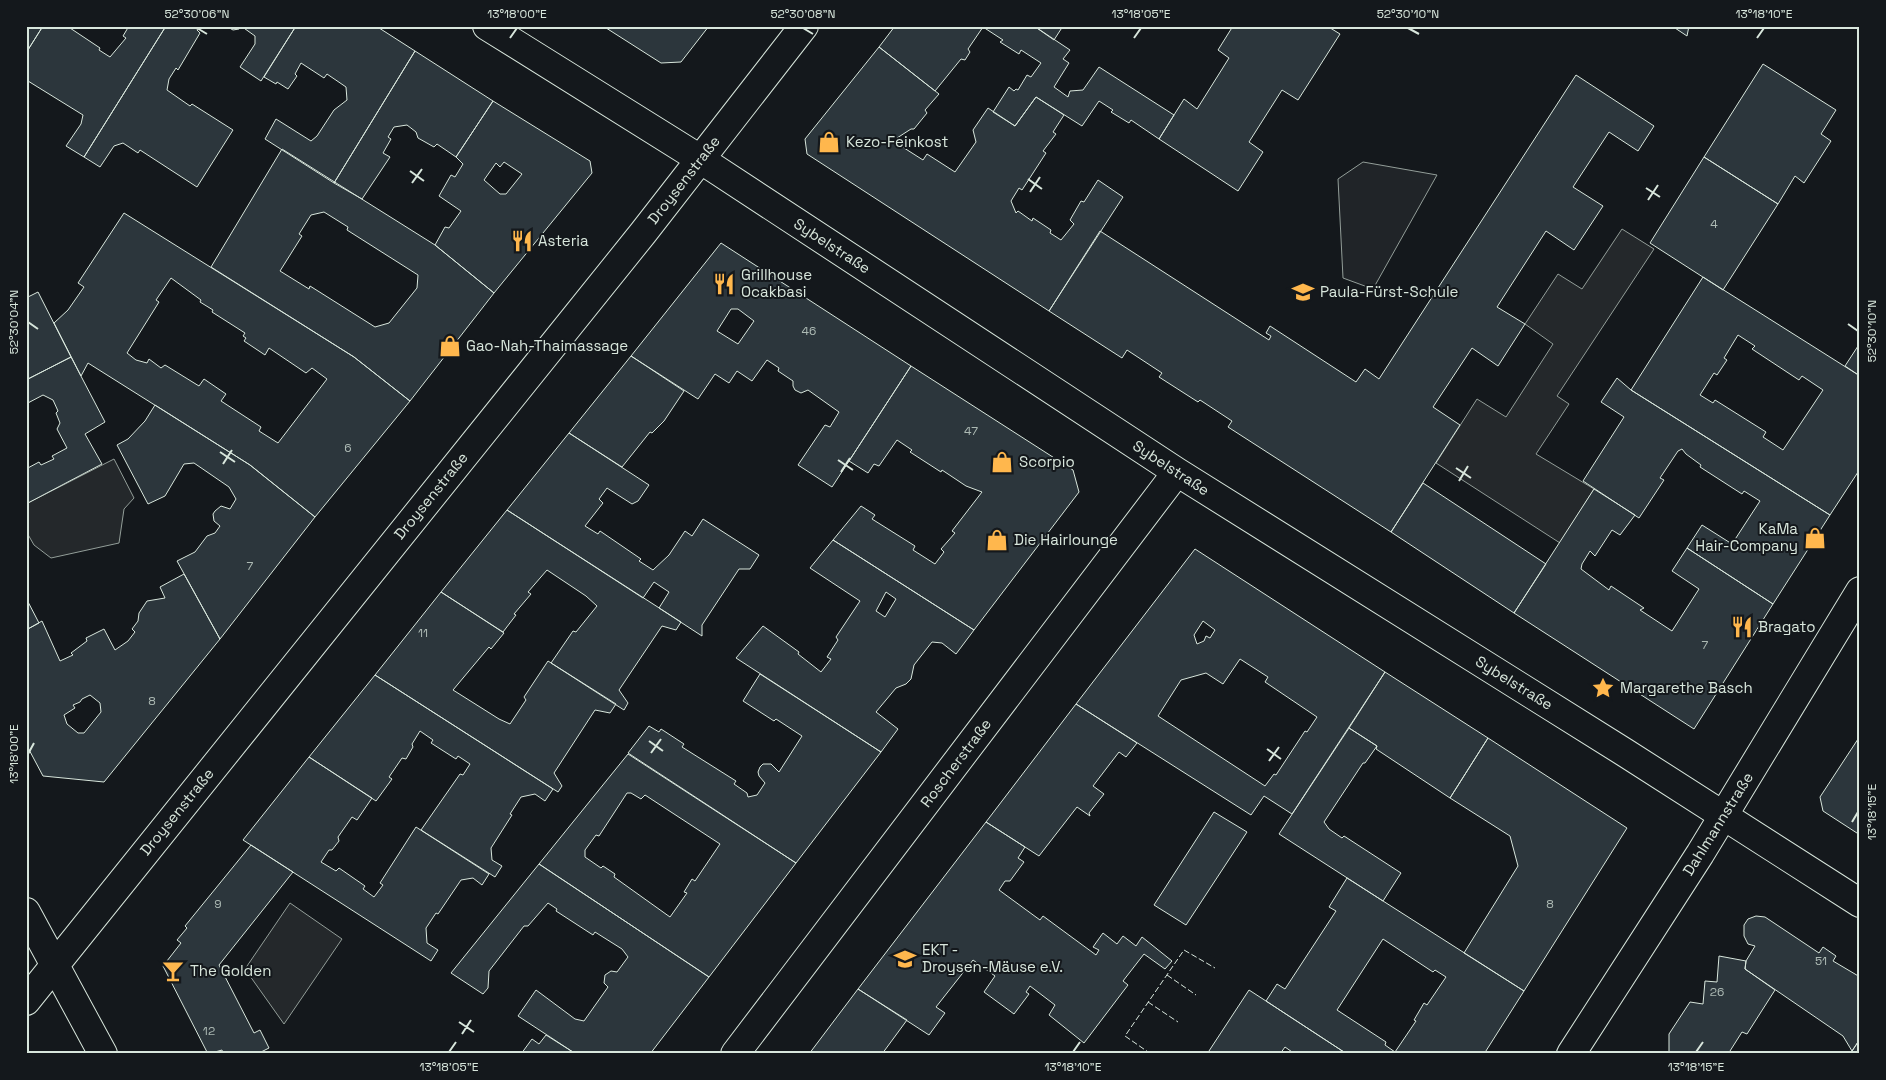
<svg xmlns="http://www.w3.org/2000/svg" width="1886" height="1080" viewBox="0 0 1886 1080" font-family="'Space Grotesk',sans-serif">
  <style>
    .green { fill: #202428; stroke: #939e99 }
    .parking { fill: #24282b; stroke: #939e99 }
    .building { fill: #2c363c; stroke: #d8e6dc; fill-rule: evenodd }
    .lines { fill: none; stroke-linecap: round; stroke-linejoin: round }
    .street-casing { stroke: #d8e6dc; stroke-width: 30 }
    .street { stroke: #14181c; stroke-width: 28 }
    .fence { stroke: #d8e6dc; stroke-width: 1; stroke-dasharray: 6 2.5; stroke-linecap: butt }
    .ticks { fill: none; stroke: #d8e6dc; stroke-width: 2 }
    .labels { text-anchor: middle; stroke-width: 4; stroke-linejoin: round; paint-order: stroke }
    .number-label { font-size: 12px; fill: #adbab4 }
    .poi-label { font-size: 15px; fill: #d8e6dc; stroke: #14181c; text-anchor: start }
    .street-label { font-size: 15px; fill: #d8e6dc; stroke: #14181c }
    .neatline { fill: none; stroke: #d8e6dc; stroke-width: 2 }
    .ticks-label { font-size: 12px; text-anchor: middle; fill: #d8e6dc }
  </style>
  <rect width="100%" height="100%" fill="#14181c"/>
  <!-- green -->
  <path class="green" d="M1363,162L1437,175L1373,289L1343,278L1338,179Z"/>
  <!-- parking -->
  <path class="parking" d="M1622,229L1654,249L1557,396L1569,404L1536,454L1594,489L1560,543L1436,463L1477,399L1506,417L1553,344L1525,324L1558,274L1582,289Z
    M114,459L134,498L124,509L119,543L51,558L34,545L26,531V504Z
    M290,903L342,939L284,1024L245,969Z"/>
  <!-- building -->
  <path class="building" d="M26,26H43L26,53Z
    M43,26H67L100,48L99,50L110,57L126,38L123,36L129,26H166L84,157L66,146L81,124L83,115L28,81L26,84V53Z
    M166,26H199L197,30L200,33L178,70L176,68L169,79L167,90L190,106L192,104L233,130L197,187L140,150L138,153L123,143L114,146L100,167L84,157Z
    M226,26H241L239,29L233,30Z
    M241,26H296L261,81L240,67L255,44V36Z
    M296,26H376L415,51L334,183L265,139L276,119L311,141L317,136L334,110L347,100L346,87L327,74L324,78L301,63L295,74L297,76L288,89L277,82L276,84L264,77Z
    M603,26H709L681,62L661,63Z
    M895,26H1034L1070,50L1063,59L1069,63L1054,87L1068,97L1070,91L1083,90L1099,67L1174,115L1159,139L1131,120L1129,123L1111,112L1113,110L1099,101L1082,126L1036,97L1015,126L993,112L1009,87L1014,91L1016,89L1018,90L1027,75L1031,77L1041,63L1021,50L1019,54L1000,42L1003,40L983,27L968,49L970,52L965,60L961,59L935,91L879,47Z
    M1034,26H1063L1054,40Z
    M1233,26H1327L1340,34L1298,100L1282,90L1249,142L1263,152L1238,191L1159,139L1184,99L1197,109L1229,58L1218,50Z
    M1672,26H1689L1687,36Z
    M879,47L939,94L925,110L927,113L914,129H911L897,138L901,146L923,160L927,154L955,172L976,142L973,130L988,108L1015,126L1036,97L1064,115L1053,132L1056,134L1043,151L1046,153L1022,190L1019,188L1011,201L1016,213L1018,211L1032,221L1033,218L1051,230L1050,233L1061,240L1074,224L1070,220L1081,201L1084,202L1098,180L1123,197L1049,311L807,154L805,139Z
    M415,51L493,101L456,157L437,144L434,147L418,138L416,132L407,125L394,127L388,137L391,139L383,153L390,157L362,199L334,183Z
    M1763,64L1836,110L1821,134L1831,141L1804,183L1795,176L1778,204L1704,157Z
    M1576,75L1654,126L1638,151L1609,132L1573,187L1603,206L1574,250L1546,231L1497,307L1525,324L1498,366L1472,348L1433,407L1460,425L1391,532L1228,427L1232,421L1200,400L1198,402L1159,377L1162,373L1127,350L1122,358L1049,311L1100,231L1269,340L1271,336L1266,333L1270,326L1356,382L1365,369L1379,379Z
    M493,101L590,161L592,173L494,293L435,245L445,227L449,228L461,211L439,196L451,175L455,177L463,164L456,157ZM504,162L522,174L506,194H500L484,180L496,163L500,167Z
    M282,149L435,245L494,293L410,401L354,357L211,267ZM324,212L348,227L347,230L418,275L417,288L389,323L375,327L310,286L309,289L280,271L302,236L299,234L311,215Z
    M1704,157L1778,204L1723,290L1650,243Z
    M124,213L354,357L410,401L315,517L250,465L88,363L81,376L54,323L68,310L84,287L78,283ZM171,278L201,300L200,302L213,310L212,312L245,333L243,336L246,338L244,341L265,355L269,348L306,373L312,368L327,379L278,443L259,431L261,427L221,401L226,394L204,379L199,386L165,365L161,368L149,359L147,363L136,360L127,353L159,302L156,300Z
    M721,243L911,366L832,487L798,465L825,425L830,427L839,412L808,390L801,393L795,390L793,386V381L778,371L779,368L767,360L752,381L737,371L729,383L715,374L698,399L631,356ZM731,309H738L754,321L738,344L717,331Z
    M1703,277L1860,376V469L1830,515L1631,390ZM1738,335L1755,346L1752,349L1799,380L1802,376L1823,390L1783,450L1763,437L1766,432L1715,400L1713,403L1700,395L1714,373L1717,375L1727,360L1724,358Z
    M38,292L71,357L26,380V298Z
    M1860,343V376L1845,366Z
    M631,356L684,391L664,421L652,433L650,432L622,467L569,433Z
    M71,357L105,422L85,434L102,464L26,504V469L39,462L41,465L54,459L52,456L67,448L57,429L60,423L56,413L58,411L53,400L43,395L26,404V380Z
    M911,366L1073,470L1079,492L974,630L833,540L861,506L875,515L872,519L915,546L913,550L935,564L944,552L941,549L955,533L952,531L982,492L966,486L942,470L941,472L910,452L912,450L897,440L879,466L874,464L868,473L849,461Z
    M1617,378L1631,390L1830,515L1773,604L1687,548L1702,525L1732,544L1760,501L1744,491L1742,494L1700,467L1701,465L1686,454L1682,449L1678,451L1660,478L1664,480L1639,518L1583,481L1624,417L1601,402Z
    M155,405L250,465L315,517L220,639L177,561L195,552L207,536L215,533L220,526L214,521L213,514L215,511L221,506L230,509L236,499L229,487L194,463L184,464L165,496L148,504L117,445L128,439L145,421Z
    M569,433L649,485L638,501L632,504L607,488L599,499L603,503L585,526L598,534L600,531L641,559L639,561L653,570L669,555L685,531L692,536L703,519L759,555L750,569H739L702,625V636L659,608L669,592L654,582L643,598L507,510Z
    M1423,483L1546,564L1514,613L1391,532Z
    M1594,489L1635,515L1620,535L1612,530L1595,556L1590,551L1582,564L1581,569L1609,590L1611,586L1644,608L1640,610L1672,631L1699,589L1672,571L1687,548L1773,604L1694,729L1514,613Z
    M507,510L681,622L676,630L662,626L619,690L628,703L624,710L551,663L573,631L576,632L597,606L586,596L547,570L528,592L531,594L514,614L516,615L503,632L441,592Z
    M833,540L974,630L956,654L942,643L932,642L914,665L911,679L906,684L896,688L876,712L898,729L881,752L736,658L763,626L799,652L798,654L821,672L831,659L827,657L838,640L836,637L860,601L810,568ZM886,592L896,599L885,617L876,611Z
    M1195,549L1385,672L1292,814L1264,796L1251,815L1076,704ZM1203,621L1215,630L1210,638L1206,636L1204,641L1197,644L1194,635ZM1240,659L1268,677L1265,682L1317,717L1307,732L1305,731L1276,775L1274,774L1265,786L1158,716L1181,680L1206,673L1223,684Z
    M184,574L220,639L104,782L43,776L26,744V630L42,621L60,661L73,655L71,653L87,641L86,638L104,629L115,650L128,641L135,632L132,629L138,621L139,613L147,601L165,598L160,587ZM90,695L100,703L101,712L84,733H78L67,724L64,715L75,708L73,705L80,702L82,699Z
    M441,592L504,633L491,649L489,647L453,690L499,719L510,724L526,700L524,697L548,661L616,704L610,713L595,710L554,773L562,786L558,792L375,675Z
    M26,598L39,623L26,630Z
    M1385,672L1488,738L1450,798L1376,749L1377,746L1349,728Z
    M760,674L881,752L796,863L628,753L649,726L659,732L661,729L684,744L682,747L736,781L734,784L747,793L748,797L757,795L765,783L759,776L758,772L760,767L763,764H771L779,772L802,736L776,719L774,721L743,701Z
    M375,675L553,789L545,801L535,794L521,797L510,814L512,815L491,848L492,860L502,866L495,877L421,830L460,774L463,775L470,764L458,756L456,759L431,743L433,740L420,731L412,744L413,747L406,759L402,758L389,777L392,779L376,801L309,757Z
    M1076,704L1137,743L1126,757L1119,752L1093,786L1104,794L1089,813L1090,816L1077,807L1039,856L986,822Z
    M1349,728L1377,746L1365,763H1363L1324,822L1329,829L1342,838L1344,836L1401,873L1383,901L1279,834Z
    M1860,736V835L1823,811L1820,797Z
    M1488,738L1627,828L1524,991L1464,953L1518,866L1510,836L1450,798Z
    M628,754L796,863L709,977L539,864ZM627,793H631L641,799L645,795L720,844L695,881L692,879L684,892L687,893L670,917L614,877L615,874L603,866L601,868L585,857V850L596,835L599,836Z
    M309,757L372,798L357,820L352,817L338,837L339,841L332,850H329L321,862L336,871L339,868L365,886L363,889L374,897L383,885L380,883L416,827L489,874L482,885L473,878L461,880L438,914L436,913L426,928L427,943L438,950L431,961L243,840Z
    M1214,812L1247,832L1186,925L1154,905Z
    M986,822L1025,847L1018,858L1024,862L1010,881H1005L999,890L1040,920L1043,916L1096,955L1099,950L1093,947L1103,933L1117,944L1123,936L1136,946L1142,937L1172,961L1165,969L1144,954L1123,981L1128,985L1084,1043L1049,1015L1055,1005L1030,986L1026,992L1029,994L1014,1014L984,992L995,976L973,960L936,1007L945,1013L929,1035L858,989Z
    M251,845L293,872L219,965L254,1033L260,1030L269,1048L257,1054H223L222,1050L208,1054L163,966L181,943L177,940L187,928L185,926Z
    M539,864L709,977L650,1054H576L518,1016L536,990L575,1019L584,1021L608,987L604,983L605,975L611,971L617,972L628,957L622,949L595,932L593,935L556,911L557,909L548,903L528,926H524L489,971L488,988L483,994L451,973Z
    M1347,878L1524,991L1484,1054H1347L1266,1001L1277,984L1285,989L1336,911L1329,907ZM1383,939L1433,972L1435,970L1446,977L1427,1005L1424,1003L1414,1020L1416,1021L1395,1052L1385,1045L1386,1042L1337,1010Z
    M1756,916L1765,917L1819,953L1823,947L1836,956L1833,961L1860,977V1039L1852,1051L1843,1036L1745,969L1746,961L1755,946L1748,944L1744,936V925L1748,919Z
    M1719,956L1746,961L1745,969L1775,990L1747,1034L1742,1032L1730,1051L1733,1054H1669V1034L1690,1002L1703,1004L1705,981L1717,982Z
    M858,989L907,1020L882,1054H809Z
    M1249,990L1266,1001L1347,1054H1295L1285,1047L1280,1054H1207Z
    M546,1035L576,1054H521L532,1039L539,1044Z
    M1860,1039V1054H1850Z"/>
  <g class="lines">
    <!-- street casing -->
    <g class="street-casing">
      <path id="street" d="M487,26L700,159L1177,472L1624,752L1860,903
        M26,912L103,1054
        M26,1001L643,233L804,26
        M735,1054L1177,472
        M1571,1054L1700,854L1860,591"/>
    </g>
    <!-- street -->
    <use href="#street" class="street"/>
    <!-- fence -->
    <path class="fence" d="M1167,975L1196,995
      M1148,1002L1178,1022
      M1151,1054L1125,1036L1184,950L1215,968"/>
  </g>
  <!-- ticks -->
  <path class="ticks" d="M197,28L207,34M803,28L813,34M1408,28L1419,34M510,38L517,28M1134,38L1141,28M1757,38L1764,28M410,171L424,181M1028,179L1042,189M412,183L422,169M1646,188L1660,197M1030,192L1040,177M1648,200L1658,185M28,322L38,329M1848,324L1858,331M220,452L235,462M838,460L853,470M223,464L232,450M1456,468L1471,478M841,472L850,458M1459,481L1468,466M649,741L663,751M1267,749L1281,759M651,753L661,739M28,754L34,743M1269,761L1279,747M1852,822L1858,812M459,1022L474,1032M462,1034L471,1020M449,1052L456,1042M1073,1052L1080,1042M1696,1052L1703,1042"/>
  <!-- icons -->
  <defs>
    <g id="shop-bare" transform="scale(1.725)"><path d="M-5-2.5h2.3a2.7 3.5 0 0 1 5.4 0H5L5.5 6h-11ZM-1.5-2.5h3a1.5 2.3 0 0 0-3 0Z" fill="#ffb74d" stroke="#14181c" stroke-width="2.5" paint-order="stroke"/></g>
    <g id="restaurant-bare" transform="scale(1.725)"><path d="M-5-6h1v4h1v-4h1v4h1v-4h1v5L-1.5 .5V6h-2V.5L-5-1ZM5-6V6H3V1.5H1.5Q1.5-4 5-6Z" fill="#ffb74d" stroke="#14181c" stroke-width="2.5" paint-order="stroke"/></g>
    <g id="school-bare" transform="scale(1.725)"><path d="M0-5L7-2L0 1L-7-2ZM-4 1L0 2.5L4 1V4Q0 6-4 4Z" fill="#ffb74d" stroke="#14181c" stroke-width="2.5" paint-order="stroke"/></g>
    <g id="sight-bare" transform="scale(1.725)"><path d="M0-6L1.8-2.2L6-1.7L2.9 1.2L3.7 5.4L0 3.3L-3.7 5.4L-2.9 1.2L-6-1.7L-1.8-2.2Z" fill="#ffb74d" stroke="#14181c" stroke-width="2.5" paint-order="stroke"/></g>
    <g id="bar-bare" transform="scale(1.725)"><path d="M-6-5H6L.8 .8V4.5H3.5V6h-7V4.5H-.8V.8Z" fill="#ffb74d" stroke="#14181c" stroke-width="2.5" paint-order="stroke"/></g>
  </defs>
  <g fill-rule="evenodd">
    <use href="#shop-bare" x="829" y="142"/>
    <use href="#restaurant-bare" x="522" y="241"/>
    <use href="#restaurant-bare" x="724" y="284"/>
    <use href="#school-bare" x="1303" y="292"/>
    <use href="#shop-bare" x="450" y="346"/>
    <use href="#shop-bare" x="1002" y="462"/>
    <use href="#shop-bare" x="1815" y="538"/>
    <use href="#shop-bare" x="997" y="540"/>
    <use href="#restaurant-bare" x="1742" y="627"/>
    <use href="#sight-bare" x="1603" y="688"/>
    <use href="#school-bare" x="905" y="959"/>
    <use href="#bar-bare" x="173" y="971"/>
  </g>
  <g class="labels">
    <!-- number labels -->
    <g class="number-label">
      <text x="1714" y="228">4</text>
      <text x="809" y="335">46</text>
      <text x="971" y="435">47</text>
      <text x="348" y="452">6</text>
      <text x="250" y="570">7</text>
      <text x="423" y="637">11</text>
      <text x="1705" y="649">7</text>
      <text x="152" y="705">8</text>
      <text x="218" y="908">9</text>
      <text x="1550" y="908">8</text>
      <text x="1821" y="965">51</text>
      <text x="1717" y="996">26</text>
      <text x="209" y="1035">12</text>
    </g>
    <!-- poi labels -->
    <g class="poi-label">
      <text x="846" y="147">Kezo-Feinkost</text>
      <text x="538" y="246">Asteria</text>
      <text x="741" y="280">Grillhouse<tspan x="741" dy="17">Ocakbasi</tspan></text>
      <text x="1320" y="297">Paula-Fürst-Schule</text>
      <text x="466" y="351">Gao-Nah-Thaimassage</text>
      <text x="1019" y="467">Scorpio</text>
      <text x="1798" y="534" text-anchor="end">KaMa<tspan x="1798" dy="17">Hair-Company</tspan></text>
      <text x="1014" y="545">Die Hairlounge</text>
      <text x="1758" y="632">Bragato</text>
      <text x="1620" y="693">Margarethe Basch</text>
      <text x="922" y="955">EKT -<tspan x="922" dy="17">Droysen-Mäuse e.V.</tspan></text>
      <text x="190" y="976">The Golden</text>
    </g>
    <!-- street labels -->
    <g class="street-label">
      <text transform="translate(684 180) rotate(-52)" y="5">Droysenstraße</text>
      <text transform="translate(832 246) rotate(33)" y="5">Sybelstraße</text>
      <text transform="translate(1171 468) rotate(33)" y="5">Sybelstraße</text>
      <text transform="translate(431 496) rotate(-51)" y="5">Droysenstraße</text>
      <text transform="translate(1514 683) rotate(32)" y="5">Sybelstraße</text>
      <text transform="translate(956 763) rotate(-53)" y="5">Roscherstraße</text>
      <text transform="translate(177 812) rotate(-51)" y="5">Droysenstraße</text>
      <text transform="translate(1718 824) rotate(-58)" y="5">Dahlmannstraße</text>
    </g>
  </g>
  <!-- border -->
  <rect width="1886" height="1080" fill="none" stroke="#14181c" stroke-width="55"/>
  <rect x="28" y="28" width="1830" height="1024" class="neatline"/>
  <g class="ticks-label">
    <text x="197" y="18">52°30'06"N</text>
    <text x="517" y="18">13°18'00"E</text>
    <text x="803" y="18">52°30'08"N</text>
    <text x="1141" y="18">13°18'05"E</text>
    <text x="1408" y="18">52°30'10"N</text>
    <text x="1764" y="18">13°18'10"E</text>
    <text transform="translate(14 322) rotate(-90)" y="4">52°30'04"N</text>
    <text transform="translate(1872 331) rotate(-90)" y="4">52°30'10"N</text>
    <text transform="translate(14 754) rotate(-90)" y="4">13°18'00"E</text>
    <text transform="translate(1872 812) rotate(-90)" y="4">13°18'15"E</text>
    <text x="449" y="1071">13°18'05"E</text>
    <text x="1073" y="1071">13°18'10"E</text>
    <text x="1696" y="1071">13°18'15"E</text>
  </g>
</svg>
